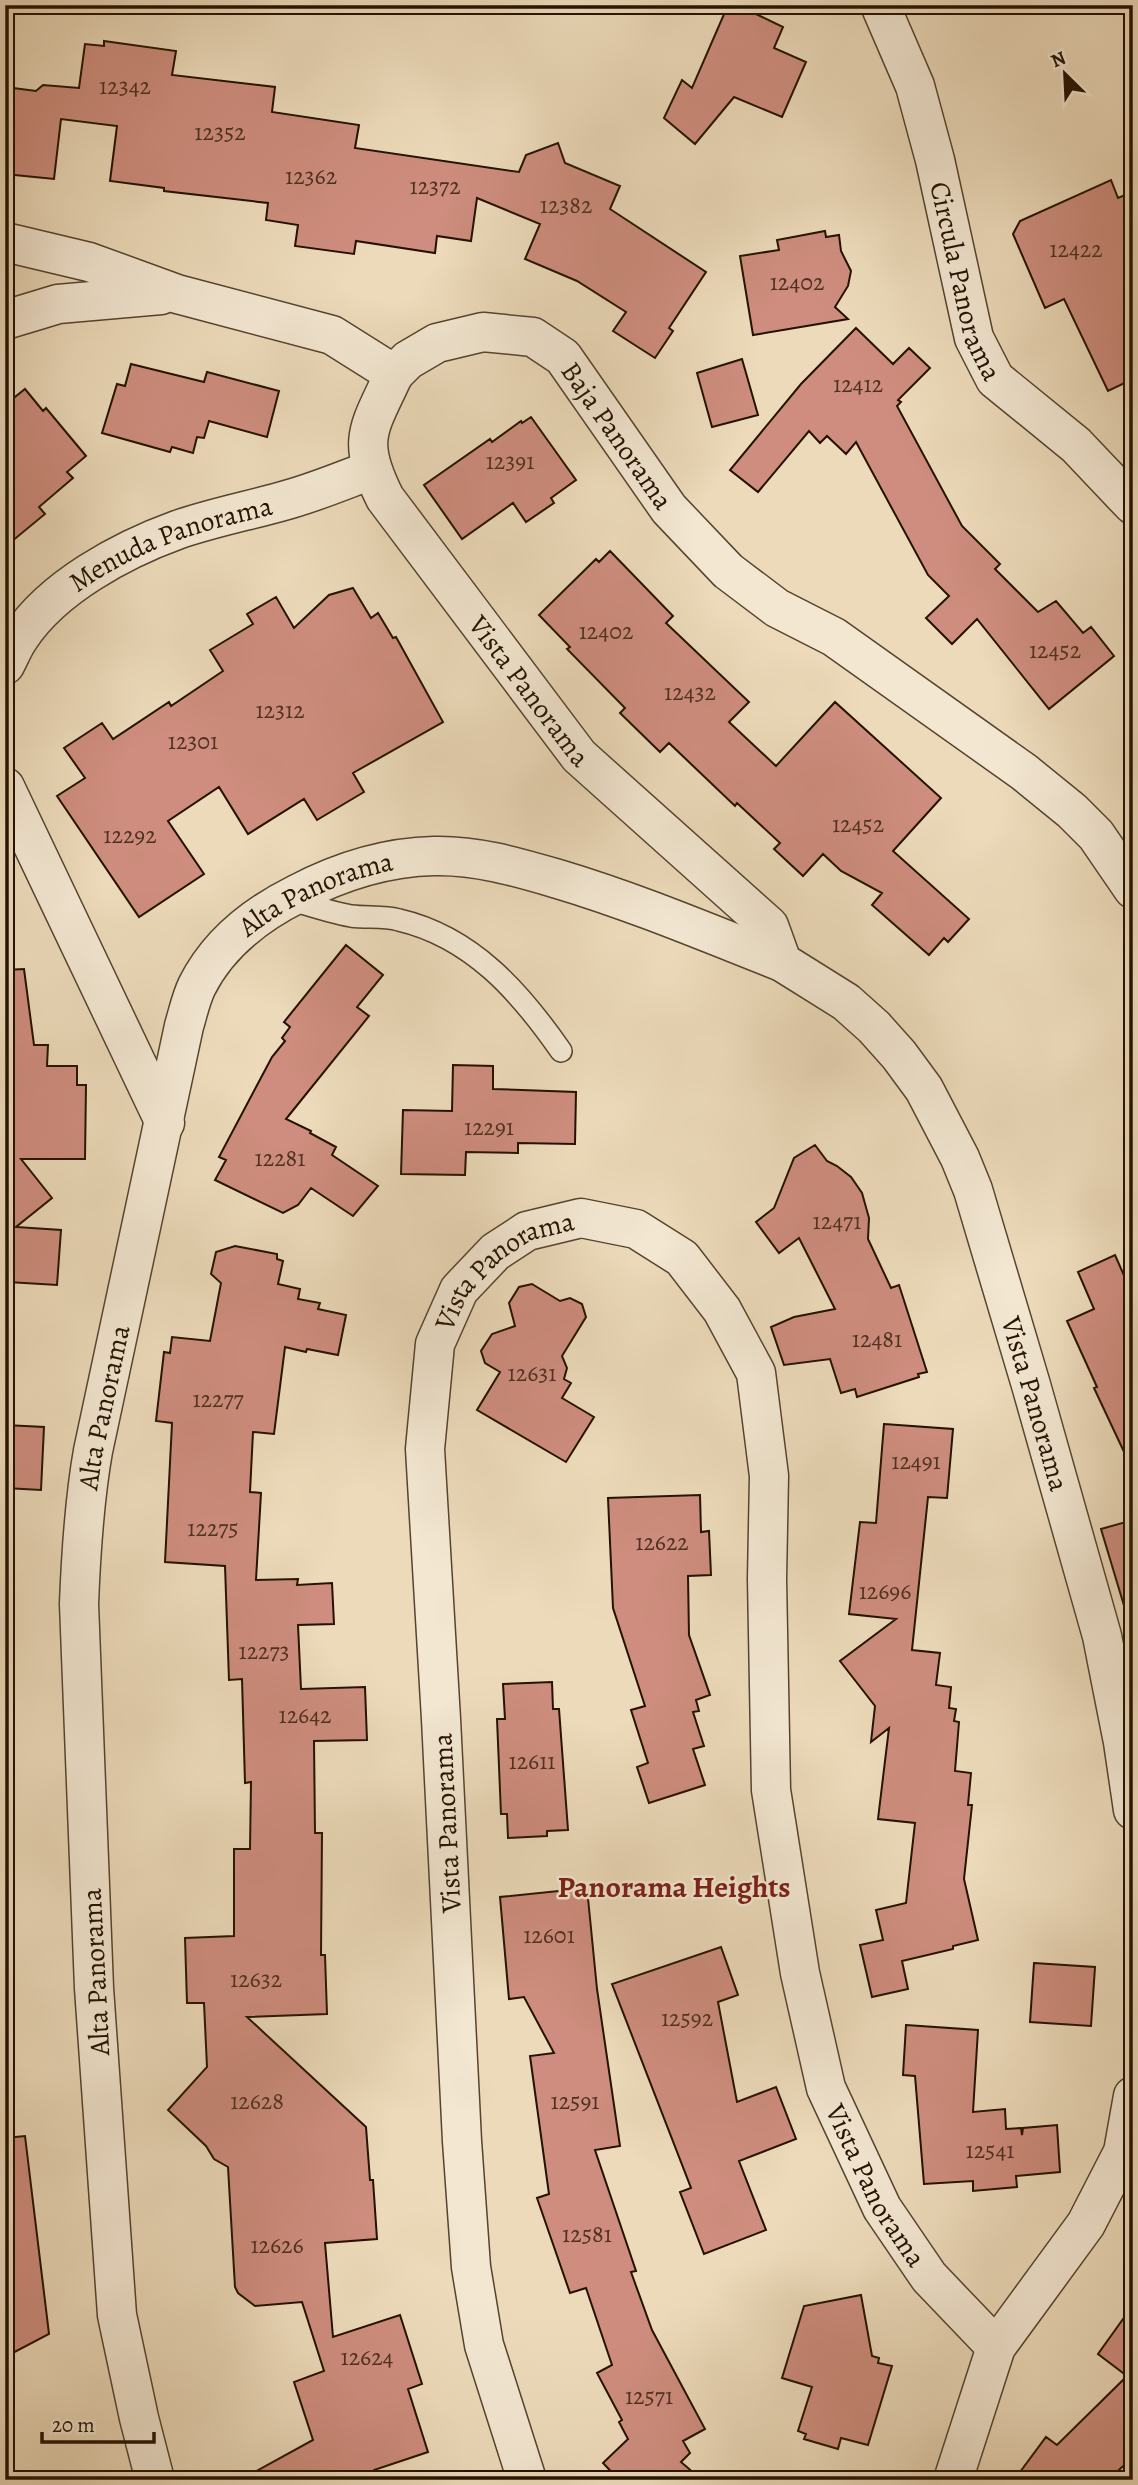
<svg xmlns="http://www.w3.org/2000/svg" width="1138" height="2485" viewBox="0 0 1138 2485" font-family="Alegreya,serif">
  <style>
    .building { fill: #ce8d7e; stroke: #241200; stroke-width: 2 }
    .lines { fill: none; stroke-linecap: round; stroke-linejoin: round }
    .lane-casing { stroke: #56442e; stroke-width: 24 }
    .street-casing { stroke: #56442e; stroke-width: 41 }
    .lane { stroke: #f3e7d2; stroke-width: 21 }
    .street { stroke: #f3e7d2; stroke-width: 38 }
    .labels { text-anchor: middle; stroke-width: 5; stroke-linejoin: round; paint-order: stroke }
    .number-label { font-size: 24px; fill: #4e3120 }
    .street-label { font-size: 28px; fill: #241200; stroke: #f3e7d2 }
    .neighbourhood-label { font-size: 30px; font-weight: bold; fill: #7a1f14; stroke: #f3e7d2 }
  </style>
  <rect width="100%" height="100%" fill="#ecdaba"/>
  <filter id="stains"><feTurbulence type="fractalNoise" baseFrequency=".00286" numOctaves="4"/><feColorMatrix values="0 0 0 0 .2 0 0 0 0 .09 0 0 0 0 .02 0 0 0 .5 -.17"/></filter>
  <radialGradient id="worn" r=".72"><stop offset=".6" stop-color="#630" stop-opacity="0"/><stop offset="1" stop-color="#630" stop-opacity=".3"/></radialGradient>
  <!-- building -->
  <path class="building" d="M728,5H737L783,27L774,48L806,62L782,117L734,97L695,144L664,118L682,80L692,88Z
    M104,41L176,51L172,75L275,87L272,112L359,125L355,148L519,172L526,155L558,143L565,163L620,186L610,209L706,272L669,328L673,331L655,358L613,331L626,312L577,281L525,259L540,224L477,198L471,241L437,236L435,253L356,241L354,254L295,246L298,225L266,220L268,203L164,191V188L110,181L117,126L61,119L54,179L5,174V87L36,91L43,85L79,88L85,44L104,46Z
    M1111,180L1118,198L1125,195L1133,213V379L1108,391L1064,299L1045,308L1013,234L1020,221Z
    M825,231L826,237L839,235L841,251L851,271L848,286L835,307L848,319L753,335L740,256L779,250L777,240Z
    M856,328L893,364L909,348L930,368L898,400L901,402L897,406L962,526L1000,564L995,569L1038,612L1056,601L1083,633L1091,627L1114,656L1049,709L977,619L952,644L926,618L949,596L928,575L856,442L846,454L827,436L820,443L809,431L758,492L730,470L801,384Z
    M742,359L758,415L712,427L697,373Z
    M131,364L204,382L207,372L279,391L267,437L209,421L204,438L197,437L193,453L172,447L170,452L102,433L117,384L125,386Z
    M25,389L43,411L46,408L86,456L67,472L73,478L39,507L45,514L5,547V405Z
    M531,417L576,480L551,498L554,503L526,522L513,503L462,539L424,485L490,439L492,442L521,421L522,423Z
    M610,551L673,616L666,623L749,702L729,722L776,766L835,702L941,798L893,851L969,919L948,942L944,938L929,955L872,905L882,893L841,871L823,854L803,876L774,849L780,843L737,803L735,806L669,743L660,752L620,713L625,708L567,649L570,647L539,615L596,559L599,562Z
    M353,588L371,618L378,613L393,638L396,637L443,722L353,773L364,792L317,820L304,799L248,834L219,787L168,821L204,874L139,917L57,796L85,778L64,748L102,723L113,739L169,702L171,706L223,671L210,650L253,624L247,614L276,597L294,628L329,595Z
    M346,945L383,975L357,1007L369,1016L286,1119L311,1131L310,1133L336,1147L332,1155L378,1186L353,1216L311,1188L298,1205L283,1213L215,1180L226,1160L219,1157L272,1057L285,1041L282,1038L290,1027L284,1022Z
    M24,969L34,1045H48L47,1066H77V1085H86L85,1159H21L52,1198L16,1227L61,1230L57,1285L8,1282L5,1280V970Z
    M453,1065L493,1066V1089L576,1092L575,1144L518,1143V1153L466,1152L465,1175L401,1174L403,1110L452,1111Z
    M815,1145L827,1161L837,1166L851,1177L862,1193L869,1218L868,1239L891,1288L899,1285L927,1372L918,1374L919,1377L857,1397L855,1389L841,1393L830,1359L784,1365L771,1327L794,1317L835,1309L799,1238L779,1253L756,1222L774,1208L794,1158Z
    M235,1246L277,1254V1259L283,1261L278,1284L300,1289L298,1299L320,1303L318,1309L346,1315L338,1355L307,1349L306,1352L285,1347L274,1434L253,1432L250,1492L261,1493L256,1580L298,1579L297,1585L332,1583L334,1624L298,1625L301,1689L365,1687L367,1740L314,1741L315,1833H322L321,1955H325L327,2014L247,2017L366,2127L370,2180H373L377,2239L325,2243L333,2337L400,2315L422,2384L408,2389L428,2452L374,2470L371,2480H240L313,2440L294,2382L324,2371L302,2302L255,2306L238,2293L235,2287L228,2167L214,2159L206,2146L168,2110L207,2067L204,2003H187L185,1938L234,1936V1849H250L251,1782L245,1783L242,1679L229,1680L225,1566L165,1562L172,1423L156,1421L164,1352L170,1353L172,1337L210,1341L221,1283L211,1274L216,1252Z
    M1115,1255L1133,1296V1471L1094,1388L1097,1387L1067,1321L1094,1309L1078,1272Z
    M532,1284L560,1301L570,1298L582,1304L586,1317L562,1356L567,1368L564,1379L571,1383L562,1398L594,1417L566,1462L477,1410L500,1372L485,1363L481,1351L492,1334L515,1326L509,1303L519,1287Z
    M884,1424L953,1429L947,1498L928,1497L912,1650L940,1653L936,1685L951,1687L949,1708L956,1709L954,1721L959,1722L955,1771L971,1773L968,1805H972L964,1879L978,1940L953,1946V1949L902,1961L908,1989L872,1997L860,1945L883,1940L876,1910L906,1903L915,1823L878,1819L889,1728L871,1742L875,1706L840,1661L896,1619L849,1614L860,1522L876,1523Z
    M5,1425L44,1427L41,1490L5,1488Z
    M700,1495L701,1532L709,1531L711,1575L688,1576L689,1635L710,1695L696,1700L699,1711L693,1712L704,1746L693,1749L705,1785L649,1803L637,1767L648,1763L631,1710L645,1706L613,1608L608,1498Z
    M1133,1520V1608L1125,1609L1101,1529Z
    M552,1682L553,1709H559L568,1830L547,1831V1836L508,1838L507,1814H501L497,1719H505L503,1684Z
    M587,1888L597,1989L620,2146L595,2150L636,2271L631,2272L652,2330L705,2429L683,2441L690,2453L681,2462L702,2480H619L603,2463L628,2439L619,2422L622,2420L597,2373L612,2365L586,2288L570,2293L537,2198L549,2194L530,2056L554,2053L524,1997L509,1999L500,1897Z
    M721,1947L738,1995L718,2002L737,2102L776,2087L796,2139L739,2161L766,2230L704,2254L680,2192L691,2188L612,1984Z
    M1034,1963L1095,1967L1091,2026L1030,2022Z
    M906,2025L978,2030L973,2112L1005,2109L1006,2129L1021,2128L1022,2135L1023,2128L1057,2125L1060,2172L1016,2176L1017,2187L973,2191V2181L924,2184L915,2076L903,2075Z
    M25,2136L49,2334L5,2357V2138Z
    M861,2295L872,2356L879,2358L878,2363L892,2366L868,2445L841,2438L838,2449L804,2439L806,2434L798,2431L812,2387L782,2378L804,2306Z
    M1133,2305V2457L1108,2480H1014L1046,2437L1057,2445L1127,2376L1098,2354Z"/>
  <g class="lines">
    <!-- lane casing -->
    <g class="lane-casing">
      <path id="lane" d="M289,899C309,905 330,912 351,916C367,918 384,916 399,920C472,937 520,992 561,1051"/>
    </g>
    <!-- street casing -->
    <g class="street-casing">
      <g id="street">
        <path id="s1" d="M880,5L915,86L935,160L974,338L995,379L1076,445L1133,505"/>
        <path id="s2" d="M5,242L89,262L177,294L332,335L394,374L408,360L437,343L483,332L533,337L563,357L669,509L728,571L777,608L834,637L1024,772L1072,811L1096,835L1133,889"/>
        <path d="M5,320L58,304L161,295"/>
        <path id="s3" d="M394,374C368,430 356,440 385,498L579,756L769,926L782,962L846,1002L874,1027L899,1055L924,1089L960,1158L973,1190L1031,1385L1102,1636L1123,1742L1133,1810"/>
        <path id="s4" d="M5,665C10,656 14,645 20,637C53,587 122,550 177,530C214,517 253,510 290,499C318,491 344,480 371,470"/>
        <path d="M5,787L165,1123"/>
        <path id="s5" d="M155,2480L139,2418L117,2315L94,1988L79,1604C81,1552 84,1502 93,1451L184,1026C188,1013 191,998 197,986C218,944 255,915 297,894C339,872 386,857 434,856C477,855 517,867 558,879C635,902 708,933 782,962"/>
        <path id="s6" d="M527,2480L484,2345L471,2267L462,2141L441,1719L425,1449L435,1344L459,1290L495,1252L527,1231L581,1218L636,1229L682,1258L722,1310L756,1373L769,1476L767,1579L771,1790L800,1973L826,2088L882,2208L929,2277L996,2347"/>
        <path d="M953,2480L996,2347L1086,2224L1123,2152L1133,2096"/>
      </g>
    </g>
    <!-- lane -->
    <use href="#lane" class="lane"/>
    <!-- street -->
    <use href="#street" class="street"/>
  </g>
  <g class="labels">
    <!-- number labels -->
    <g class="number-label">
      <text x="125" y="94">12342</text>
      <text x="220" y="140">12352</text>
      <text x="311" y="184">12362</text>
      <text x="435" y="194">12372</text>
      <text x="566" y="213">12382</text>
      <text x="1076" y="257">12422</text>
      <text x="797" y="290">12402</text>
      <text x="858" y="392">12412</text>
      <text x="510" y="469">12391</text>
      <text x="606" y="639">12402</text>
      <text x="1055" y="658">12452</text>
      <text x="690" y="700">12432</text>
      <text x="280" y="718">12312</text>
      <text x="193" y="749">12301</text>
      <text x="858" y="832">12452</text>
      <text x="130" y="843">12292</text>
      <text x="489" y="1135">12291</text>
      <text x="280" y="1166">12281</text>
      <text x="837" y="1229">12471</text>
      <text x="877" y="1347">12481</text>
      <text x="532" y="1381">12631</text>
      <text x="218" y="1407">12277</text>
      <text x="916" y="1469">12491</text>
      <text x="213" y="1536">12275</text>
      <text x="662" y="1550">12622</text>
      <text x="885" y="1599">12696</text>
      <text x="264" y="1659">12273</text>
      <text x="305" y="1723">12642</text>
      <text x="532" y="1769">12611</text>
      <text x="549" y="1943">12601</text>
      <text x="256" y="1987">12632</text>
      <text x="687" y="2026">12592</text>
      <text x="257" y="2109">12628</text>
      <text x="575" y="2109">12591</text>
      <text x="990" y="2158">12541</text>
      <text x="587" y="2242">12581</text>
      <text x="277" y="2253">12626</text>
      <text x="367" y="2365">12624</text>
      <text x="649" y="2404">12571</text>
    </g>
    <!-- street labels -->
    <g class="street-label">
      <text dy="10" stroke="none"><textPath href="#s1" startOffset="290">Circula Panorama</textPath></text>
      <text dy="10" stroke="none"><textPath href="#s2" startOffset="696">Baja Panorama</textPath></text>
      <text dy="10" stroke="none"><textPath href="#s4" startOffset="214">Menuda Panorama</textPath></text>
      <text dy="10" stroke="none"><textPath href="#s3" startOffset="373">Vista Panorama</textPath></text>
      <text dy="10" stroke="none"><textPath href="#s5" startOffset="1668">Alta Panorama</textPath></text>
      <text dy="10" stroke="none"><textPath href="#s6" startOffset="1253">Vista Panorama</textPath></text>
      <text dy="10" stroke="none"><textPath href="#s3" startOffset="1276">Vista Panorama</textPath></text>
      <text dy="10" stroke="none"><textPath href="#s5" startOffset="1080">Alta Panorama</textPath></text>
      <text transform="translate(446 1823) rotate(-93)" y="10">Vista Panorama</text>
      <text transform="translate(95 1972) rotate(-93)" y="10">Alta Panorama</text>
      <text dy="10" stroke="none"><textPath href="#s6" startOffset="2429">Vista Panorama</textPath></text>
    </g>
    <!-- neighbourhood labels -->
    <g class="neighbourhood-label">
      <text x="674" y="1897">Panorama Heights</text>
    </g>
  </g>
  <!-- margin -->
  <rect width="1138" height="2485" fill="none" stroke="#ecdaba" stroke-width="28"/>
  <rect x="7" y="7" width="1124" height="2471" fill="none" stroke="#241200" stroke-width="3.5"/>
  <rect x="14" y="14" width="1110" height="2457" fill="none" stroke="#241200" stroke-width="2"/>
  <!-- north arrow -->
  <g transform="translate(1065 74) rotate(336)" stroke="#f3e7d2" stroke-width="5" paint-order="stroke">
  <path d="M0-5L12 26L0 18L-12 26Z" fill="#241200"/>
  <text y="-10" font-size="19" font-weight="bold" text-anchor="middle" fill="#241200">N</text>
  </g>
  <!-- scale -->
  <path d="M42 2432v10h112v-10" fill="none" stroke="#241200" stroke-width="3.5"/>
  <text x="52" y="2432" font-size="21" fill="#241200" stroke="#f3e7d2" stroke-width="5" paint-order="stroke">20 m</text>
  <rect width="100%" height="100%" filter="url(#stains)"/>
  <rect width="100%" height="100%" fill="url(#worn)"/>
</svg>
